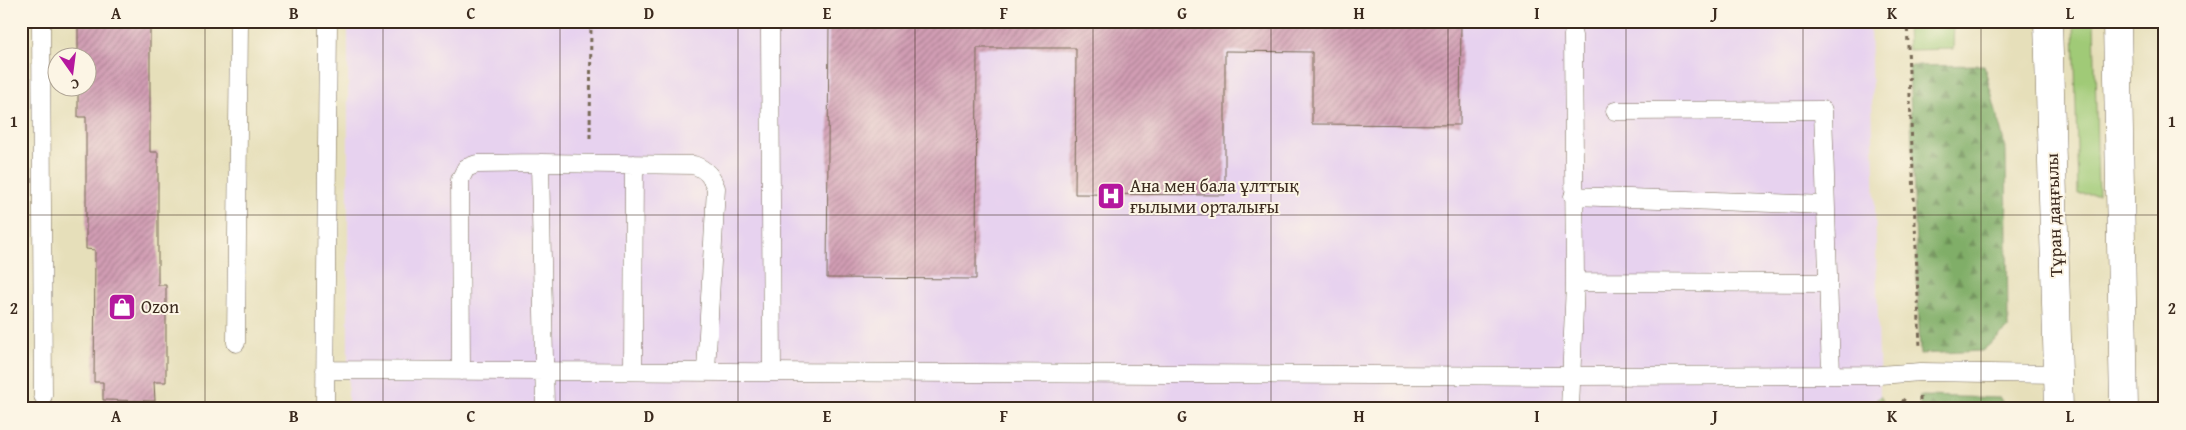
<svg xmlns="http://www.w3.org/2000/svg" width="2186" height="430" viewBox="0 0 2186 430" font-family="'Gentium Book Plus',serif">
  <style>
    .built { fill: #e7d2ef }
    .grass { fill: #a0ca77; stroke: #6e7a4a }
    .forest { fill: url(#forest-firs); stroke: #5e6c43 }
    .building { fill: url(#building-hatch) }
    .lines { fill: none; stroke-linecap: round; stroke-linejoin: round }
    .lane-casing { stroke: #776955; stroke-width: 19 }
    .primary-casing { stroke: #776955; stroke-width: 29 }
    .path { stroke: #776955; stroke-width: 3; stroke-dasharray: 4 4; stroke-linecap: butt }
    .lane { stroke: #fff; stroke-width: 18 }
    .primary { stroke: #fff; stroke-width: 28 }
    .grid { fill: none; stroke: #3b2a1e; stroke-width: 1; stroke-opacity: 0.55 }
    .labels { text-anchor: middle; stroke-width: 4; stroke-linejoin: round; paint-order: stroke }
    .poi-label { font-size: 18px; fill: #3b2a1e; stroke: #fcf5e5; text-anchor: start }
    .street-label { font-size: 18px; fill: #3b2a1e; stroke: #fcf5e5 }
    .neatline { fill: none; stroke: #3b2a1e; stroke-width: 2 }
    .grid-label { font-size: 16px; text-anchor: middle; font-weight: bold; fill: #3b2a1e }
  </style>
  <defs>
    <pattern id="forest-firs" width="22" height="20" patternUnits="userSpaceOnUse" patternTransform="scale(1.25)"><rect width="22" height="20" fill="#80ae68"/><path d="M5 1l3.5 6h-7zM16 11l3.5 6h-7z" fill="#6a8e55"/></pattern>
    <pattern id="building-hatch" width="6" height="6" patternUnits="userSpaceOnUse" patternTransform="scale(1.25)"><rect width="6" height="6" fill="#d19db4"/><path d="M-1 1l2-2M0 6l6-6M5 7l2-2" fill="none" stroke="#ab8092"/></pattern>
  </defs>
  <rect width="100%" height="100%" fill="#fcf5e5"/>
  <filter id="ink" filterUnits="userSpaceOnUse"><feTurbulence type="fractalNoise" baseFrequency=".02" numOctaves="2"/><feDisplacementMap in="SourceGraphic" scale="10" xChannelSelector="R" yChannelSelector="G"/><feConvolveMatrix kernelMatrix="1 2 1 2 8 2 1 2 1" color-interpolation-filters="sRGB"/></filter>
  <filter id="wash" filterUnits="userSpaceOnUse"><feTurbulence type="fractalNoise" baseFrequency=".0096" numOctaves="4" result="noise"/><feDisplacementMap in="SourceGraphic" scale="20" xChannelSelector="R" yChannelSelector="G"/><feGaussianBlur stdDeviation="1.12" result="paint"/><feColorMatrix in="noise" values="0 0 0 0 0 0 0 0 0 0 0 0 0 0 0 0 0 1.4 0 .05"/><feComposite in="paint" operator="in"/></filter>
  <g filter="url(#wash)">
    <rect width="100%" height="100%" fill="#e6dfba"/>
    <!-- built -->
    <path class="built" d="M348,21H1870L1880,396L1868,409H348Z"/>
    <!-- grass -->
    <path class="grass" d="M1907,21H1954L1953,49L1908,50Z
      M2074,21H2094L2098,194H2078Z
      M2161,21H2165V285L2164,283Z
      M1880,396L1888,409H1868Z"/>
    <!-- forest -->
    <path class="forest" d="M1984,65L2006,150L2008,329L1982,351L1920,354L1909,66Z
      M1920,396L2000,398L2006,409H1920Z"/>
    <g id="blocks">
      <!-- building -->
      <path class="building" d="M78,21H150V152H158V285H166V382H154L155,401L103,400V382H94L95,250L86,249V117H78V88H88V58H78Z
        M829,21H1461L1460,125L1312,124V52L1225,51V195L1075,194L1076,48H977L976,279L827,278Z"/>
    </g>
  </g>
  <g filter="url(#ink)">
    <use href="#blocks" fill-opacity="0" stroke="#776955" stroke-width="1"/>
    <g class="lines">
      <!-- lane casing -->
      <g class="lane-casing">
        <path id="lane" d="M41,21L43,396
          M770,31L772,372
          M1615,111L1823,110L1831,375
          M1573,196L1825,205
          M1575,282L1828,283
          M236,343L239,21
          M325,370L1572,376L1879,375L1921,372L2059,374
          M461,371L460,180L466,168L477,164L540,163
          M633,371L634,164
          M325,409L328,21
          M545,409L540,163L694,165C707,170 711,176 716,188L706,371
          M1570,409L1575,282L1573,35"/>
      </g>
      <!-- primary casing -->
      <g class="primary-casing">
        <path id="primary" d="M2048,21L2059,409
          M2117,21L2124,409"/>
      </g>
      <!-- path -->
      <path class="path" d="M1907,21L1920,348
        M590,138L591,21
        M1898,409L1905,398
        M1920,409V397"/>
      <!-- lane -->
      <use href="#lane" class="lane"/>
      <!-- primary -->
      <use href="#primary" class="primary"/>
    </g>
  </g>
  <!-- grid -->
  <path class="grid" d="M205,21V409M383,21V409M560,21V409M738,21V409M915,21V409M1093,21V409M1271,21V409M1448,21V409M1626,21V409M1803,21V409M1981,21V409M21,215H2165"/>
  <!-- icons -->
  <defs>
    <g id="hospital-square" transform="scale(1.4375)"><rect x="-9" y="-9" width="18" height="18" rx="4" fill="#b5179e" stroke="#fcf5e5"/><path d="M-5-5h3v3.5h4V-5h3V5h-3V1.5h-4V5h-3Z" fill="#fff"/></g>
    <g id="shop-square" transform="scale(1.4375)"><rect x="-9" y="-9" width="18" height="18" rx="4" fill="#b5179e" stroke="#fcf5e5"/><path d="M-5-2.5h2.3a2.7 3.5 0 0 1 5.4 0H5L5.5 6h-11ZM-1.5-2.5h3a1.5 2.3 0 0 0-3 0Z" fill="#fff"/></g>
  </defs>
  <g fill-rule="evenodd">
    <use href="#hospital-square" x="1111" y="196"/>
    <use href="#shop-square" x="122" y="307"/>
  </g>
  <g class="labels">
    <!-- poi labels -->
    <g class="poi-label">
      <text x="1130" y="192">Ана мен бала ұлттық<tspan x="1130" dy="21">ғылыми орталығы</tspan></text>
      <text x="141" y="313">Ozon</text>
    </g>
    <!-- street labels -->
    <g class="street-label">
      <text transform="translate(2054 215) rotate(-92)" y="6">Тұран даңғылы</text>
    </g>
  </g>
  <!-- margin -->
  <rect width="2186" height="430" fill="none" stroke="#fcf5e5" stroke-width="55"/>
  <!-- north arrow -->
  <g transform="translate(72 72) rotate(166)"><circle r="24" fill="#fcf5e5" stroke="#afa495"/>
  <path d="M0-4L9 19L0 12L-9 19Z" fill="#b5179e"/>
  <text y="-8" font-size="14" font-weight="bold" text-anchor="middle" fill="#3b2a1e">С</text>
  </g>
  <rect x="28" y="28" width="2130" height="374" class="neatline"/>
  <g class="grid-label">
    <text x="116" y="19">A</text>
    <text x="294" y="19">B</text>
    <text x="471" y="19">C</text>
    <text x="649" y="19">D</text>
    <text x="827" y="19">E</text>
    <text x="1004" y="19">F</text>
    <text x="1182" y="19">G</text>
    <text x="1359" y="19">H</text>
    <text x="1537" y="19">I</text>
    <text x="1715" y="19">J</text>
    <text x="1892" y="19">K</text>
    <text x="2070" y="19">L</text>
    <text x="14" y="127">1</text>
    <text x="2172" y="127">1</text>
    <text x="14" y="314">2</text>
    <text x="2172" y="314">2</text>
    <text x="116" y="422">A</text>
    <text x="294" y="422">B</text>
    <text x="471" y="422">C</text>
    <text x="649" y="422">D</text>
    <text x="827" y="422">E</text>
    <text x="1004" y="422">F</text>
    <text x="1182" y="422">G</text>
    <text x="1359" y="422">H</text>
    <text x="1537" y="422">I</text>
    <text x="1715" y="422">J</text>
    <text x="1892" y="422">K</text>
    <text x="2070" y="422">L</text>
  </g>
</svg>
